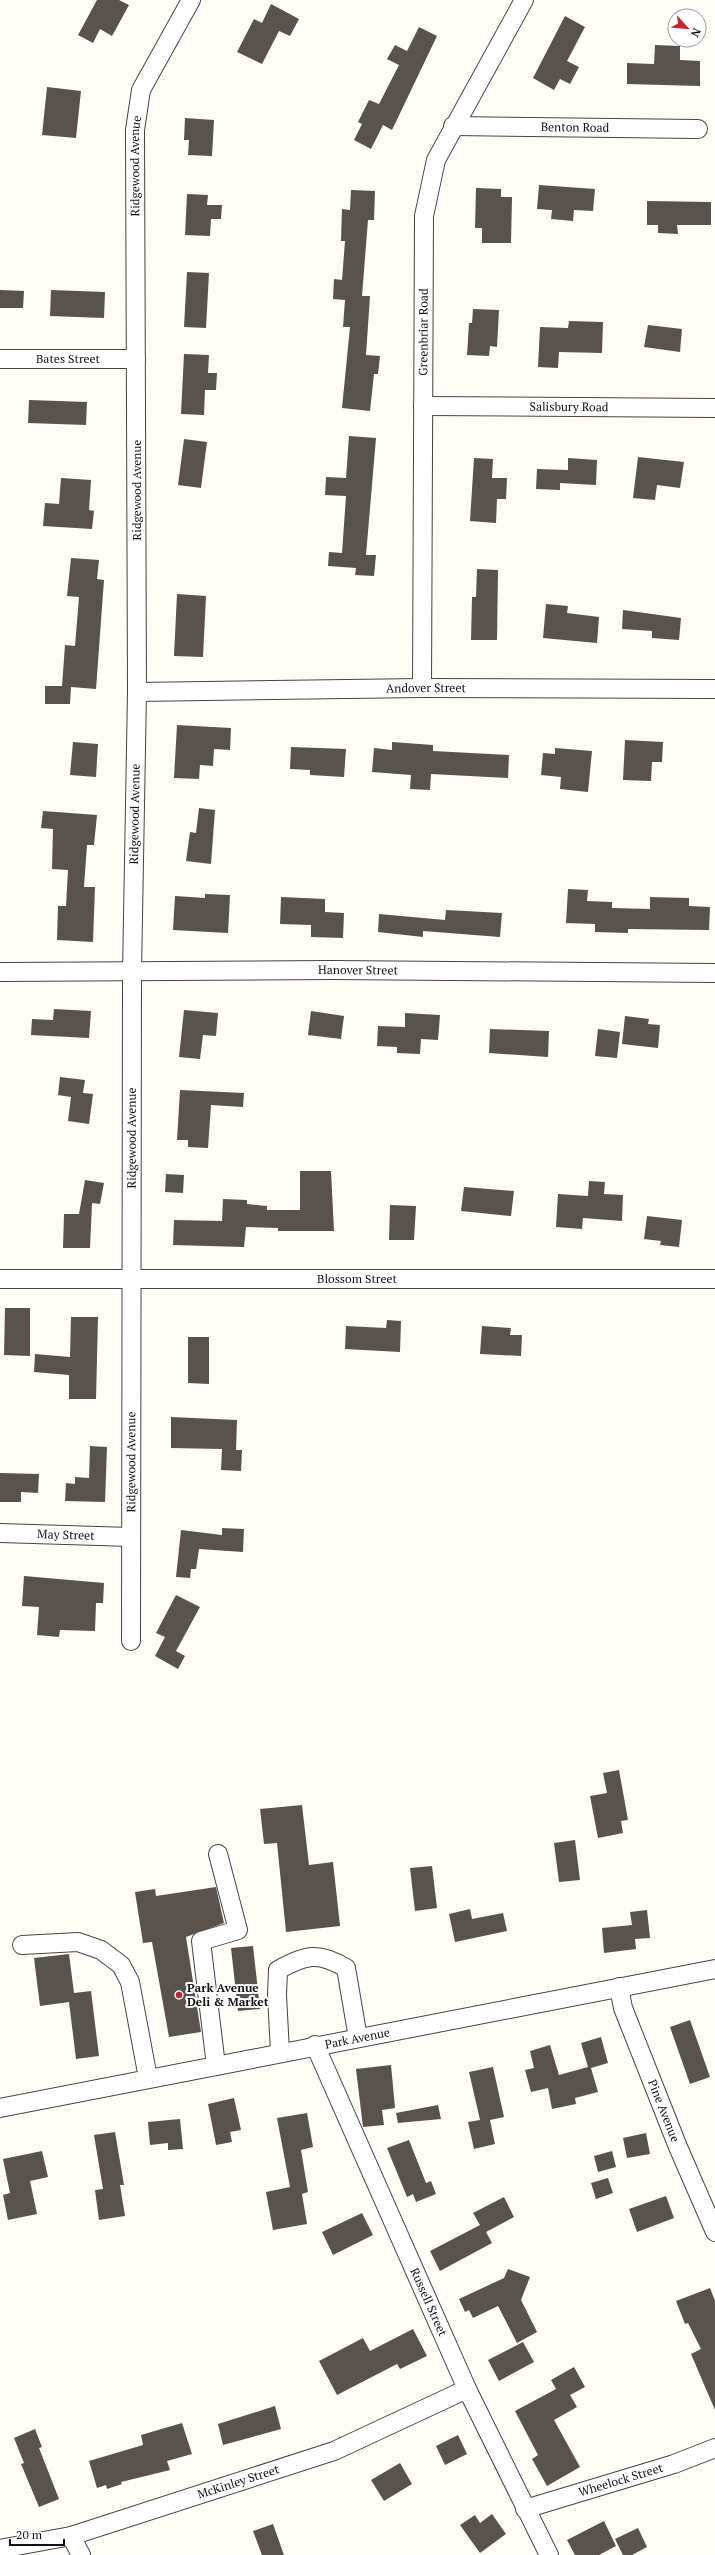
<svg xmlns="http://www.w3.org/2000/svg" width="715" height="2555" viewBox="0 0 715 2555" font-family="'PT Serif',serif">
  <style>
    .building { fill: #5a524d }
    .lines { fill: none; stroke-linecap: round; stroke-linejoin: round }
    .minor-casing { stroke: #444; stroke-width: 20 }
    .minor { stroke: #fff; stroke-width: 18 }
    .poi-dot { fill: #c4262e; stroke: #fff; stroke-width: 1.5 }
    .labels { text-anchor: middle; stroke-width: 4; stroke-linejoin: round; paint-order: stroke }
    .street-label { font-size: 12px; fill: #111; stroke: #fff }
    .poi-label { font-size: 12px; font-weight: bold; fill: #111; stroke: #fff; text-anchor: start }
  </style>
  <rect width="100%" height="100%" fill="#fffdf5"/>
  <!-- building -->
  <path class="building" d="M97,0H119L129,5L112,36L100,29L93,43L78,35Z
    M271,4L299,19L290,36L279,31L262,64L237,52L254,19L262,23Z
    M565,16L585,27L567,61L579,67L570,84L560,79L554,90L533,78Z
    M419,27L437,36L392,130L383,125L371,149L354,140L362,124L358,122L369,100L379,104L399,65L387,59L395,45L407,51Z
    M655,45L680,46V60L700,61V86L627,84V63L654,64Z
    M47,87L81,91L76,138L42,135Z
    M185,118L214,120L212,156L188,155L189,140H184Z
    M539,185L595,189L593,211L574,210L573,221L551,219L552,210L537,209Z
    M476,188L501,189V197H512L511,243H482V228H475Z
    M351,190L375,191L374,220H368L362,296H370L366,355L380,356L378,374H374L370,411L342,408L350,327H343L345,300L333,299L334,279L342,280L345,241H341L342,209L350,210Z
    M187,194L208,195L207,205H222L221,219H211L210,236L185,235Z
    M647,201L711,202V225H677L678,234L658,233V225H647Z
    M187,272L209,273L206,328L184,327Z
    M0,290L24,291L23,308H0Z
    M51,290L105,292L104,318L50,316Z
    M473,309L499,310L497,347L490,346L489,356L467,355L469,323H472Z
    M569,321L603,322L602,353L559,352L558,368L538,367L540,327L568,328Z
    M648,325L682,329L680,352L644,347Z
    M184,354L209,355L208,373H217L216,390H205L204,415L181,414Z
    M29,400L87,402L86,425L28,423Z
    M349,436L376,438L366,555H376L374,576L355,575L356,568L328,566L329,552L342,553L346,496L325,495L326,477L346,478Z
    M184,439L207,442L201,488L178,485Z
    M638,457L684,462L680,488L657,485L655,500L633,498Z
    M474,458L493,459L492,478H507L506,499H497L496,523L470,521Z
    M568,458L597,460L596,485L560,483V490L536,489L537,469L568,470Z
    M61,478L91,480L89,510L94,511L92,529L43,526L45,503L59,504Z
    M71,558L99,560L97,579L104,580L96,689L71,687L70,704H45V686H62L65,645L75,646L79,597L67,596Z
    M477,569L498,570L497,640H471L472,597H476Z
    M177,594L206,596L203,657L174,656Z
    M546,604L568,606L567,613L599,617L597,643L543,638Z
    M623,610L681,618L679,640L652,638V631L622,629Z
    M177,725L231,728L230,750L214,749L213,766L200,765L199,779L174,778Z
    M625,740L663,742L662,762H652L651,781L623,780Z
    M73,742L98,744L96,777L70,775Z
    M392,742L433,745V751L509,755L508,778L431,774L430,790L410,789L411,775L372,772L374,748L392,750Z
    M291,747L346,749L344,777L310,775V770L290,769Z
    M555,748L592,751L588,792L560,789L561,777L541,775L543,753L555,754Z
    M199,808L215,810L211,864L186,861L190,832L196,833Z
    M43,811L97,815L94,845H87L84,887H95L93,942L57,940L58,906H66L68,870L52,869L53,829L41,828Z
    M568,889L588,890L587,901L612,902V908L650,909V897L689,898V906L710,907L709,930L628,929V933L595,932V924L566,923Z
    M205,894L230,895L228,933L173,930L175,896L205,898Z
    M281,897L325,899V912L344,913L343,938L311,937V925L280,924Z
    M446,910L502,913L500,937L423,931V937L378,932L379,914L445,920Z
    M54,1009L91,1011L89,1038L31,1035L32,1019L53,1020Z
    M184,1010L218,1013L216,1036L203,1035L200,1059L179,1057Z
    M311,1011L344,1016L341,1039L308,1035Z
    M405,1013L440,1015L438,1040L421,1039L420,1054L397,1053V1047L377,1046L378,1026L405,1027Z
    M625,1016L649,1019L648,1024L660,1025L658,1048L622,1044Z
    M490,1029L549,1031L548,1057L489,1053Z
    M598,1029L620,1032L617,1058L595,1056Z
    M60,1077L85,1080L83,1093L93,1094L89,1124L68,1121L71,1097L58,1095Z
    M180,1090L244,1093L243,1107L211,1105L208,1148L188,1147V1140H177Z
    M300,1171H331L334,1231H278V1228L246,1227L244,1247L173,1245L174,1220L222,1221L223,1199L247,1200V1204L267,1206V1210H300Z
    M166,1174L184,1175L183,1193L165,1192Z
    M85,1180L104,1183L100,1204L92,1203L90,1248H63L64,1214H79Z
    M589,1181L605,1182L604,1194L623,1195L622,1221L583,1218L582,1229L556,1227L558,1194L588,1196Z
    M464,1187L514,1191L511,1216L461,1211Z
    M390,1205L416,1206L414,1240H389Z
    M647,1216L682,1220L679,1247L660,1245L661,1241L644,1239Z
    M5,1308H30V1356L4,1355Z
    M71,1317H98L96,1399H69V1375L34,1372L35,1354L70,1357Z
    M387,1320L401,1321L400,1352L345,1349L346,1326L386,1328Z
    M482,1326L511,1328L510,1335H522L521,1356L480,1354Z
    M188,1337H209V1384L188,1383Z
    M171,1417L237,1420L236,1450H242L241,1471L221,1470L222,1449L171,1448Z
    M90,1446L107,1447L105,1502L65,1501L66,1483L75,1484V1477L89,1478Z
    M0,1473L39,1474L38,1493L21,1492V1502H0Z
    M222,1528L244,1529L243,1552L199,1549L196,1569H191L190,1578L176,1577L181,1530L222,1535Z
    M24,1576L104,1583L103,1603H96L95,1631L60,1630L59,1637L37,1635L39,1607L22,1606Z
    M176,1595L200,1607L176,1651L185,1656L178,1669L155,1656L165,1637L156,1633Z
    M619,1770L628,1820L621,1821L623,1833L598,1838L590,1796L607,1793L603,1773Z
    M302,1805L309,1865L333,1862L340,1926L286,1932L277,1843L264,1844L260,1809Z
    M575,1840L580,1880L559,1882L554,1843Z
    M432,1866L437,1908L415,1911L410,1868Z
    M216,1887L224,1923L186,1937L201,2032L169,2037L152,1942L143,1943L135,1892L155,1889L156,1896Z
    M470,1909L472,1919L503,1913L507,1931L455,1942L449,1914Z
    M647,1910L650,1938L635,1939L636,1949L604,1953L602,1928L632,1925L630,1912Z
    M253,1946L260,2009L238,2011L231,1948Z
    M69,1954L74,1993L91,1991L99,2056L76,2059L69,2002L40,2006L34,1958Z
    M690,2020L710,2077L690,2084L670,2027Z
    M601,2037L608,2063L591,2068L598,2092L575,2098L576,2104L552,2109L548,2088L531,2092L525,2070L534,2068L530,2051L550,2045L559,2075L588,2067L581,2043Z
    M391,2065L395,2108L382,2110L384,2125L363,2127L356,2069Z
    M493,2067L504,2117L490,2120L495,2144L474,2149L468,2122L480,2120L469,2072Z
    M234,2098L241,2130L230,2132L232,2142L216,2145L208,2104Z
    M438,2105L441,2119L398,2123L396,2113Z
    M307,2113L313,2147L301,2150L308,2192L302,2194L307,2224L273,2230L266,2192L290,2187L277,2118Z
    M180,2119L183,2149L168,2150V2143L150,2145L148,2122Z
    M115,2132L124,2185H120L125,2216L99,2220L95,2190L103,2189L94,2135Z
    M646,2133L650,2154L627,2158L623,2138Z
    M409,2140L426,2183L431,2181L436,2194L416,2202L413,2194L407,2197L387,2148Z
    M42,2151L48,2177L30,2181L37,2214L8,2220L3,2195L10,2193L3,2159Z
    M612,2151L616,2167L598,2172L594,2156Z
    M608,2178L613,2193L596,2199L591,2183Z
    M666,2196L674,2218L637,2232L629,2209Z
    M504,2197L514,2217L486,2232L492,2243L440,2271L430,2251L480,2225L473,2213Z
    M362,2213L373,2235L333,2255L322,2232Z
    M508,2269L530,2277L521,2300L537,2332L517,2343L498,2306L473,2318L469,2310L465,2312L459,2299L504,2278Z
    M710,2288L715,2301V2410L691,2354L701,2349L688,2323L685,2324L676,2301Z
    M413,2329L427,2356L400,2369L397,2364L337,2395L319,2361L363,2338L370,2351Z
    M523,2342L534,2362L499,2381L488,2360Z
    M574,2367L585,2387L570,2395L577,2407L554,2420L580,2467L547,2486L532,2459L538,2455L515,2411L556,2389L551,2380Z
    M275,2406L281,2429L223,2445L218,2424Z
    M182,2423L192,2454L167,2461L170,2470L121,2482L122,2484L107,2489L106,2485L97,2488L89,2461L143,2445L141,2435Z
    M35,2429L42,2447L39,2448L59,2499L39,2507L21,2464L24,2463L14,2438Z
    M458,2435L467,2454L445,2465L436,2446Z
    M400,2463L412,2484L384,2501L371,2480Z
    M492,2514L506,2534L480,2553L460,2525L475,2515L480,2523Z
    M604,2521L616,2546L599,2555H575L567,2540Z
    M273,2524L284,2555H262L253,2531Z
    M638,2528L647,2547L632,2555H623L615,2539Z"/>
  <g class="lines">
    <!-- minor casing -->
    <g class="minor-casing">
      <g id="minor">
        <path id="s1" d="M453,126L698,129"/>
        <path id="s2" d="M0,359H136"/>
        <path id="s3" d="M423,406L715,408"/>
        <path id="s4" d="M422,688L424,216L436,160L524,0"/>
        <path id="s5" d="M137,692L422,688L715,689"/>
        <path id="s6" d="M0,972L333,970L715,973"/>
        <path id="s7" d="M0,1279H715"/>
        <path id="s8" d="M0,1533L131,1537"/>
        <path id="s9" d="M131,1641L132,973L137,692L135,130L141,90L191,0"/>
        <path d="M22,1945L78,1942L101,1950L121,1965L130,1982L148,2078"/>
        <path id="s10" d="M619,1987L623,2008L678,2147L715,2232"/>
        <path id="s11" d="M315,2045L467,2389L549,2555"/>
        <path d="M280,2052L277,1995L278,1970C305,1955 318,1951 346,1968L358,2038"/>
        <path d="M216,2066L201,1941L238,1930L218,1854"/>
        <path id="s12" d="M0,2108L715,1969"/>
        <path id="s13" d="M525,2509L674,2464L715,2448"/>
        <path d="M71,2536L81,2555"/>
        <path id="s14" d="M0,2549L71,2536L334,2451L467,2389"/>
      </g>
    </g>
    <!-- minor -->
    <use href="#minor" class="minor"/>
  </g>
  <!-- markers -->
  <circle class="poi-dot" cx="179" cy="1995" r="4"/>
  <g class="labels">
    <!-- street labels -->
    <g class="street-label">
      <text dy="4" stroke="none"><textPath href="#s1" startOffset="122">Benton Road</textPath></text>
      <text dy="4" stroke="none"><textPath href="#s9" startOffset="1475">Ridgewood Avenue</textPath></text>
      <text dy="4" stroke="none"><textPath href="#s4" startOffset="356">Greenbriar Road</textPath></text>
      <text dy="4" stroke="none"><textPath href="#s2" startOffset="68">Bates Street</textPath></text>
      <text dy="4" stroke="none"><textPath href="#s3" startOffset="146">Salisbury Road</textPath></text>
      <text transform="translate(137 490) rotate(-90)" y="4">Ridgewood Avenue</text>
      <text dy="4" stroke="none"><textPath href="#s5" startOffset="289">Andover Street</textPath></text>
      <text dy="4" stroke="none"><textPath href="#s9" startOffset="827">Ridgewood Avenue</textPath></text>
      <text dy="4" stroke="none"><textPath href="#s6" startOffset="358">Hanover Street</textPath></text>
      <text dy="4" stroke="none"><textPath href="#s9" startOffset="503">Ridgewood Avenue</textPath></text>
      <text dy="4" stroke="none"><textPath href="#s7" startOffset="357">Blossom Street</textPath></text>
      <text dy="4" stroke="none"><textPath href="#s9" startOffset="179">Ridgewood Avenue</textPath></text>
      <text dy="4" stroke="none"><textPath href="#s8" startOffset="66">May Street</textPath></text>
      <text dy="4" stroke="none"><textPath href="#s12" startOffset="364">Park Avenue</textPath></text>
      <text dy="4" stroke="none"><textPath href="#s10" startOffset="132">Pine Avenue</textPath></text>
      <text dy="4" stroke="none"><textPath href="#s11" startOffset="281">Russell Street</textPath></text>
      <text dy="4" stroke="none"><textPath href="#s13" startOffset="100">Wheelock Street</textPath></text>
      <text dy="4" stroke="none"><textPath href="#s14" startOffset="248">McKinley Street</textPath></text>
    </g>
    <!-- poi labels -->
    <g class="poi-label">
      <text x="187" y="1992">Park Avenue<tspan x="187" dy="14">Deli &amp; Market</tspan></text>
    </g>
  </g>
  <!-- north arrow -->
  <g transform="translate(687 28) rotate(117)"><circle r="19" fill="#ffffff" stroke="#a0a0a0"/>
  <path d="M0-3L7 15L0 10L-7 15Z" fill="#c4262e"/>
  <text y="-6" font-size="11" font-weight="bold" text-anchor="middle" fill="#111111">N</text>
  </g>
  <!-- scale -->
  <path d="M10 2539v6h54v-6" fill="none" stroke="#111111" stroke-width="2"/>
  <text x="16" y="2539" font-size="12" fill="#111111" stroke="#ffffff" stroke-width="3" paint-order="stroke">20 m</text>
</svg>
